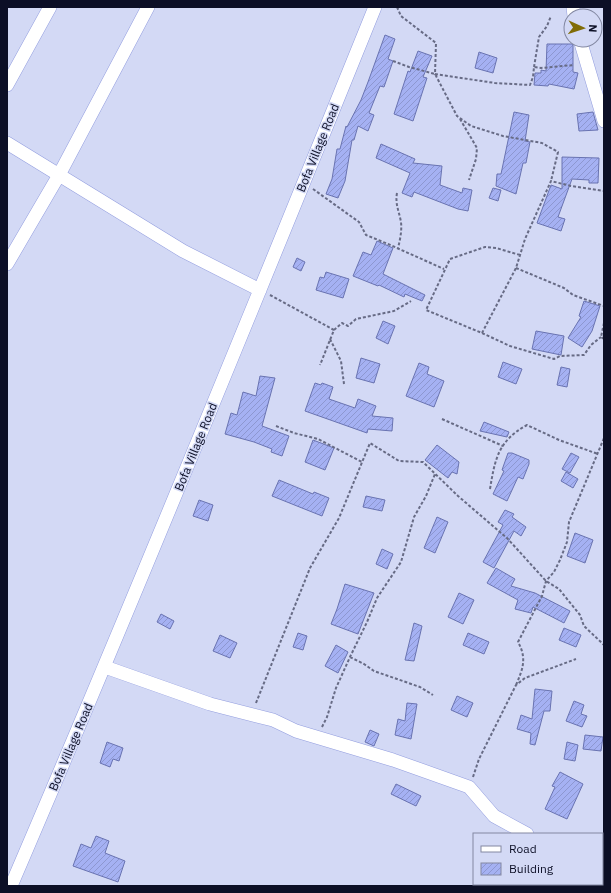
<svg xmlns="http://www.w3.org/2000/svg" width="611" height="893" viewBox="0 0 611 893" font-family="'IBM Plex Sans',sans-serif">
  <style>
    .building { fill: url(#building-hatch); stroke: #6973b1 }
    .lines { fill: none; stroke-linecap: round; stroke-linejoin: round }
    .street-casing { stroke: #939edf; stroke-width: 14 }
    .path { stroke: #676b85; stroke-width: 2; stroke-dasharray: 3 2; stroke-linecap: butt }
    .street { stroke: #fff; stroke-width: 13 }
    .labels { text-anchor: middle; stroke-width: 3; stroke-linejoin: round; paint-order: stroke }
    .street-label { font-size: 12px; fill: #0c0f26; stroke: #d3d9f5 }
  </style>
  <defs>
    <pattern id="building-hatch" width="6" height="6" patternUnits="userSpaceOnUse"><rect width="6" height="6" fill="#a5b1f3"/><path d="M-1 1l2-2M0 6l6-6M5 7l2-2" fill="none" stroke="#8d97d0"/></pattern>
  </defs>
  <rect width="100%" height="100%" fill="#d3d9f5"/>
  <!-- building -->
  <path class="building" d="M385,35L395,39L388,59L393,61L384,87L380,86L369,113L374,115L368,131L358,126L354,140H352L345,181L338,198L326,194L332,179L337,149H340L346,126L347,127L361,100L368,82Z
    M547,44H573V72L578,73L574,89L549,84L548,86L534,85L535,73H541V70L546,71Z
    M418,51L432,56L423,77L427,78L413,121L394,114L408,71L410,72Z
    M479,52L497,58L493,73L475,68Z
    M514,112L529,115L525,141L530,142L526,163H523L516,194L496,186L497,174H501Z
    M593,112L598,130L579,131L577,114Z
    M381,144L415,159L413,163L442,166L440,185L462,193L463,188L472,190L468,211L458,209L414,192L412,197L402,193L410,173L376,158Z
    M562,157L599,158L598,183H589V180L572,179L558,217L565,219L561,231L537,223L551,185L562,189Z
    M493,188L501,190L498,201L489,198Z
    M377,241L393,248L383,274L425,295L422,301L405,294L404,297L379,285L378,286L353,276L363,252L371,255Z
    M297,258L305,262L301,271L293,267Z
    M326,272L349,279L343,298L316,290L320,277L324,278Z
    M584,301L600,306L592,331L582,347L568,338L581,317L579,316Z
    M383,321L395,326L388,344L376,338Z
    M536,331L564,336L561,355L532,349Z
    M361,358L380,364L374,383L356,378Z
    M503,362L522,369L516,384L498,377Z
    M419,363L429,367L427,374L444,381L434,407L406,396Z
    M561,367L570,369L567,387L557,385Z
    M260,376L275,378L262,426L289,436L282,456L271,452L272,449L254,442L225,434L231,413L237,415L243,392L256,396Z
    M315,383L321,385L322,383L333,387L329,399L355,408L358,399L376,406L372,416L393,418L392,431L368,429L367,433L305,411Z
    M484,422L509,432L507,437L480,431Z
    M313,440L334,448L325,470L305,462Z
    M437,445L459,462L457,474L452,472L448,478L425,460Z
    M508,453H512L529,460V464L523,479L518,477L507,501L493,494L504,471L502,470Z
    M571,453L579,457L570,473L562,469Z
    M566,472L578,479L573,488L561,481Z
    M279,480L313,494L314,492L329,498L322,516L272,496Z
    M366,496L385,500L382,511L363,507Z
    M199,500L213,505L208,521L193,516Z
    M505,510L514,514L512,517L526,527L521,536L514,531L494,568L483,562L503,525L498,522Z
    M437,517L448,522L435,553L424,548Z
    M575,533L593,540L585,563L567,556Z
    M382,549L393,554L387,569L376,564Z
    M496,568L515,579L511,586L535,593L570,611L564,623L533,607L531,613L515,609L518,600L487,583Z
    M345,584L374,593L358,634L331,624L337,609Z
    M459,593L474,600L463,624L448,617Z
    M161,614L174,621L170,629L157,622Z
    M414,623L422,626L414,661L405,660Z
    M564,628L581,635L576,647L559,640Z
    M298,633L307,636L303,650L293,647Z
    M468,633L489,642L484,654L463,645Z
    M220,635L237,643L230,658L213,651Z
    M336,645L348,652L338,673L325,666Z
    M535,689L552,691L550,711H544L535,745L530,744L531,733L517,729L521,715L532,719Z
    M457,696L473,703L467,717L451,710Z
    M574,701L584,705L581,714L587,716L582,727L566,721Z
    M407,703L417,704L411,739L395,735L398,719L405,721Z
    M370,730L379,734L374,746L365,742Z
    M585,735L603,737L601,751L583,749Z
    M107,742L123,748L119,761L113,759L110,767L100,763Z
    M567,742L578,745L575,761L564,759Z
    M560,772L583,784L567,819L545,809L555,787L552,786Z
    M396,784L421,796L416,806L391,794Z
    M96,836L109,841L105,853L125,861L118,882L73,866L81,844L91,848Z"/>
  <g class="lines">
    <!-- street casing -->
    <g class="street-casing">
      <path id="street" d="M573,7L574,16
        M580,40L604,121
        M7,85L50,7
        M7,143L183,251L260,290
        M7,264L59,175L148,7
        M105,667L210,704L273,720L296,731L393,760L469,787L494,816L527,834
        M602,864L604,865
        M11,886C136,595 256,301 375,7"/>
    </g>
    <!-- path -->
    <path class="path" d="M397,7L401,16L436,43L435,74L495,83L530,85L533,77L534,67L541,68L574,65
      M393,61L409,67L435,74L457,116L471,126L503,136L542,143L558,152L551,181
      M534,67L539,37L547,26L551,16
      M460,119L477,148L476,159L469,180
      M313,189L359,222L366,235L388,244L444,269
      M397,193C395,204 399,211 401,222C402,231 400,240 398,248
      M520,255L496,248L485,247L450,259L426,310L482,333L510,346L554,359L560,356L584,355L591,345L601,337
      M516,268L564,288L573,295L604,306
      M270,295L334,330L320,365
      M604,323L601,337L604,339
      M334,330L342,323L348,326L356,319L394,311L411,301
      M482,333L516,268L525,239L551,181L571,186L604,191
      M330,339L341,361L344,384
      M442,419L503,446
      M276,426L294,433L318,439L362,462
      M490,489C495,459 498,441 527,425L559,440L598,454
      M350,657L364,664L374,671L420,687L433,695
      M516,685C523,669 527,658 518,642L542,596L546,581L554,572L560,560L567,542L569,522L604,438
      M256,703L310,568L339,518L370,443L399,461L423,462L458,496L507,538L546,581L559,589L580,615L584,626L604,645
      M322,727L327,717L336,688L350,657L367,622L377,598L401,562L414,517L426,496L435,474
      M473,777L479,759L516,685L525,678L576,659"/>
    <!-- street -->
    <use href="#street" class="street"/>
  </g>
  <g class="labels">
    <!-- street labels -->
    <g class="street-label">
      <text transform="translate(318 148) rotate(-68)" y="4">Bofa Village Road</text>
      <text transform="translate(196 447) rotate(-68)" y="4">Bofa Village Road</text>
      <text transform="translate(71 747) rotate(-67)" y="4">Bofa Village Road</text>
    </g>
  </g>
  <!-- border -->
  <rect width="611" height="893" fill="none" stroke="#0c0f26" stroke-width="16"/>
  <!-- legend -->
  <rect x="473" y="833" width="130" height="52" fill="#d3d9f5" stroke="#8388a2"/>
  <rect x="481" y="846" width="20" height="6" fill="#ffffff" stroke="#8388a2"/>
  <text x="509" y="853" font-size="12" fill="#0c0f26">Road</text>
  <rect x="481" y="863" width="20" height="12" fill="url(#building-hatch)" stroke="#8388a2"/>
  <text x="509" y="873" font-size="12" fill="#0c0f26">Building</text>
  <!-- north arrow -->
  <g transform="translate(583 28) rotate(93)"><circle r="19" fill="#d3d9f5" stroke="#8388a2"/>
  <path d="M0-3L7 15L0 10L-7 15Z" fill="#806c07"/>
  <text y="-6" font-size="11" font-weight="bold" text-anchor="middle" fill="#0c0f26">N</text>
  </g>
</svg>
